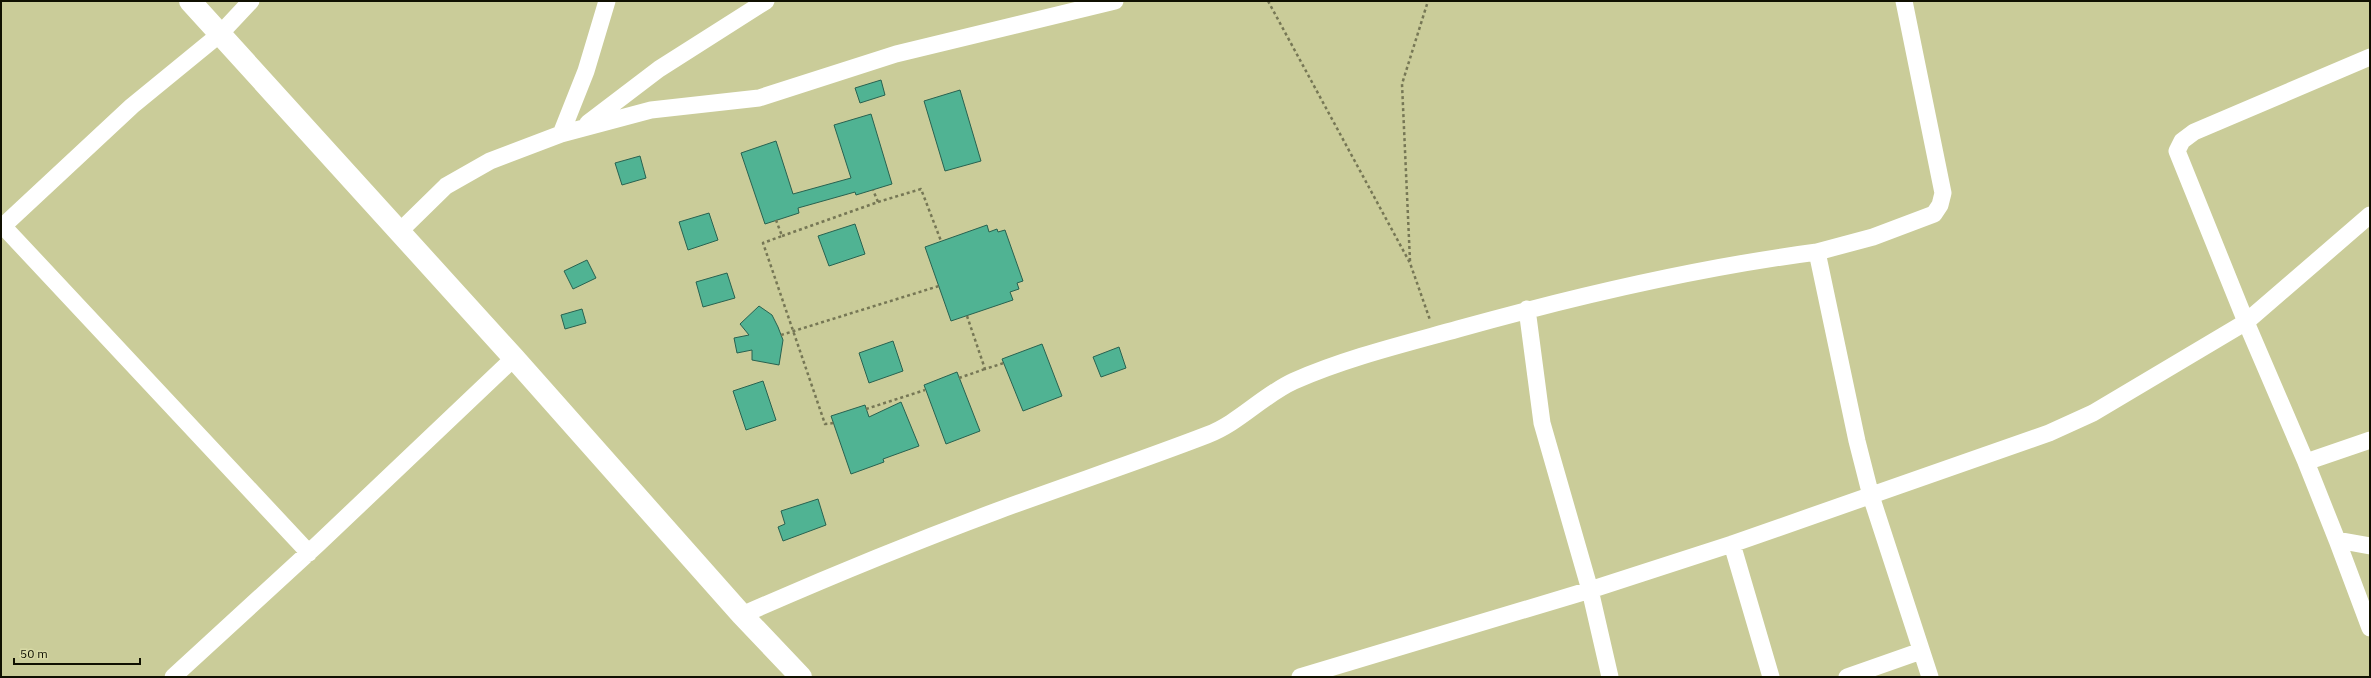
<svg xmlns="http://www.w3.org/2000/svg" width="2371" height="678" viewBox="0 0 2371 678" font-family="'IBM Plex Sans',sans-serif">
  <style>
    .building { fill: #50b393; stroke: #286250 }
    .lines { fill: none; stroke-linecap: round; stroke-linejoin: round }
    .path { stroke: #767755; stroke-width: 2.5; stroke-dasharray: 3 3; stroke-linecap: butt }
    .minor { stroke: #fff; stroke-width: 17 }
    .highway { stroke: #fff; stroke-width: 22 }
  </style>
  <rect width="100%" height="100%" fill="#cacc99"/>
  <!-- building -->
  <path class="building" d="M881,80L885,95L860,103L855,88Z
    M960,90L981,161L945,171L924,101Z
    M871,114L892,184L856,195L855,192L798,208L799,213L765,224L741,153L776,141L793,194L851,178L834,125Z
    M640,156L646,178L622,185L615,163Z
    M709,213L718,240L688,250L679,222Z
    M855,224L865,254L829,266L818,236Z
    M987,225L989,232L997,229L998,232L1005,230L1023,281L1017,283L1019,289L1010,292L1013,300L951,321L925,247Z
    M587,260L596,278L573,289L564,271Z
    M727,273L735,298L703,307L696,282Z
    M759,306L772,315L778,327L783,340L779,365L752,360V350L737,353L734,338L749,335L740,324Z
    M582,309L586,323L565,329L561,315Z
    M893,341L903,371L869,383L859,353Z
    M1042,344L1062,396L1023,411L1002,359Z
    M1119,347L1126,368L1101,377L1093,357Z
    M957,372L980,431L946,444L924,385Z
    M763,381L776,420L746,430L733,391Z
    M901,402L919,446L883,459L884,462L851,474L831,416L865,405L869,417Z
    M818,499L826,525L783,541L778,527L785,524L781,511Z"/>
  <g class="lines">
    <!-- path -->
    <path class="path" d="M1268,1L1410,263L1430,320
      M878,202L921,189L941,241
      M776,220L782,236L763,243L825,424L834,423
      M782,236L878,202L873,190
      M1410,261L1402,84L1428,1
      M967,316L985,369L1004,363
      M781,335L939,286
      M959,378L985,369
      M866,409L925,390"/>
    <!-- minor -->
    <path class="minor" d="M1904,1L1943,193L1940,205L1934,214L1873,237L1817,252L1857,441L1871,496L1930,677
      M588,123L659,69L766,1
      M561,134L651,110L759,98L896,54L1115,1
      M3,226L309,553
      M1,228L132,106L220,34L251,1
      M399,232L446,186L490,161L561,134L586,71L607,1
      M1527,309L1542,423L1590,590L1610,677
      M2306,462L2246,322L2177,151L2182,141L2194,132L2370,57
      M2337,540L2306,462L2370,440
      M1732,544L1771,677
      M2370,546L2337,540L2370,628
      M742,615C826,578 911,543 997,511C1067,485 1137,462 1207,435C1239,423 1263,395 1294,381C1346,358 1404,344 1458,329C1576,296 1695,268 1817,252
      M173,677L318,544L514,358
      M1300,677L1590,590L1732,544L2049,433L2093,413L2246,322L2370,215
      M1847,677L1921,651"/>
    <!-- highway -->
    <path class="highway" d="M190,1L514,358L742,615L801,677"/>
  </g>
  <!-- border -->
  <rect width="2371" height="678" fill="none" stroke="#101001" stroke-width="4"/>
  <!-- scale -->
  <path d="M14 658v6h126v-6" fill="none" stroke="#101001" stroke-width="2"/>
  <text x="20" y="658" font-size="12" fill="#101001" stroke="#d7d9a5" stroke-width="3" paint-order="stroke">50 m</text>
</svg>
